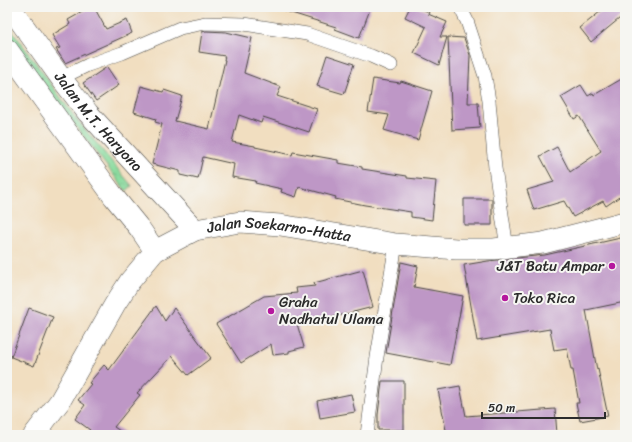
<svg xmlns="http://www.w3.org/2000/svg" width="632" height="442" viewBox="0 0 632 442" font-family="Sriracha,sans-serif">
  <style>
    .park { fill: url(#park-crowns); stroke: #598263 }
    .building { fill: #be97c6 }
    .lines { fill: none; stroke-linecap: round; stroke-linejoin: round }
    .minor-casing { stroke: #494641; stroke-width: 14 }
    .trunk-casing { stroke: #494641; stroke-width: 22 }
    .minor { stroke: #fff; stroke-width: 13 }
    .trunk { stroke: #fff; stroke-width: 21 }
    .poi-dot { fill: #b5179e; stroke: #f6f6f2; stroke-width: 1.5 }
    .labels { text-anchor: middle; stroke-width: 4; stroke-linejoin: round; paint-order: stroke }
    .street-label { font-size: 15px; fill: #2b2b2b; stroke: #f6f6f2 }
    .poi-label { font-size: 15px; fill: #2b2b2b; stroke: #f6f6f2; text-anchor: start }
  </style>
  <defs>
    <pattern id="park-crowns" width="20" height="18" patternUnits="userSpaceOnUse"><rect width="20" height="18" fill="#87da9b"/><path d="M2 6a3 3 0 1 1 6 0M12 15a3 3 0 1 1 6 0" fill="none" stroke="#75bb86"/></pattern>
  </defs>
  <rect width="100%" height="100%" fill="#f6f6f2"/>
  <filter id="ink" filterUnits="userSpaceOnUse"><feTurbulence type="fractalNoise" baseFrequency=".025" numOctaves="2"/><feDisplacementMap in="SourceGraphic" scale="8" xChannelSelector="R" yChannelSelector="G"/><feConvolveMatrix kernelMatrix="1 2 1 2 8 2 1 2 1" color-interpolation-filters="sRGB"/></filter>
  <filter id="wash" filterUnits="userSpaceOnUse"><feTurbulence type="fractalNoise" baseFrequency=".012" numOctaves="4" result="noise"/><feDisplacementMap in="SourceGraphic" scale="16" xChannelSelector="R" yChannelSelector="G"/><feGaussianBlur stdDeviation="0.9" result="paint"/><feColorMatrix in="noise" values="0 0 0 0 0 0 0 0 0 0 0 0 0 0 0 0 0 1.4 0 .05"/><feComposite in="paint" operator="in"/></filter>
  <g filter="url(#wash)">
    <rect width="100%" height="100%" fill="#f1dec0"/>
    <!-- park -->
    <path class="park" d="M7,23L74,116L132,186L126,191L57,102L7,33Z"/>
    <g id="blocks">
      <!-- building -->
      <path class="building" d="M91,7H94L106,29L127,20L132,33L65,63L56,49L60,48L52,35L70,24L68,20Z
        M283,7H371L359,38L335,29L336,27L282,10Z
        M410,7H417L429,12L428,14L447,22L440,37H447L439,65L414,53L426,27L405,17Z
        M606,7H625V14L591,42L580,28Z
        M206,31L226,32L252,38L244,73L281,87L277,96L317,109L309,132L263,117L261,123L239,115L232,142L255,146V147L292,155L293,152L338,160V163L362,167V169L407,176V178L436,181L432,220L411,217V212L365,205L335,199L336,197L299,187L296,197L281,192L282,189L255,183L256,181L232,177L234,164L203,157L198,179L180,175V171L152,164L162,124L155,122L156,119L134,112L141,86L163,92L164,90L182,96L175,121L209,129L225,60H224L225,56L199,52L202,32Z
        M448,37L464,38L470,55L468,103H478L480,128L452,130Z
        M327,55L354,64L344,94L317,86Z
        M107,67L119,85L96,101L83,83Z
        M625,77V193L606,206L603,201L573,217L564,201L534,210L527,190L554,182L540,156L557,147L570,172L601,151L579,116L574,119L561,97L581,85L588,96L593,93L594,95Z
        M373,79L400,83L401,81L432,91L418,140L384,130L389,115L368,112Z
        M464,199H492V225H464Z
        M625,237V302L586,310L597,370L598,369L608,416L580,421L576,403H579L573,370H571L567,348L554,350L550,329L477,341L464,265L488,261L545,255Z
        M401,262L418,266L414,287L463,296L450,365L386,353Z
        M363,270L373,307L310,323L297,324L304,347L289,351V353L273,355L271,344L241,363L216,324L264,296L297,293L296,288L315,286L314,283Z
        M156,306L165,321L174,308L211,358L188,375L172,356L137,393L140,395L114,427L126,435H86L90,430L75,419L85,405L78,400L91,384L89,383L104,365L109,370Z
        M29,308L53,317L34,366L11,357Z
        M382,381H404V430H378V415Z
        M460,386L466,416L555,409L557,434L537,435H447L438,390Z
        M351,394L355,412L320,418L317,401Z"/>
    </g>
  </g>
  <g filter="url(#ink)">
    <use href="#blocks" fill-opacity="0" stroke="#494641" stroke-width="1"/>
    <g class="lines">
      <!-- minor casing -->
      <g class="minor-casing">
        <path id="minor" d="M460,7L467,21L485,76L489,101L495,168L507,248
          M61,78L88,65L122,53L180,28L205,23L244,24L307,34L371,56L391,65
          M367,435L368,427L377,357L396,244"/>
      </g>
      <!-- trunk casing -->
      <g class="trunk-casing">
        <g id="trunk">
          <path id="s1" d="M10,7L61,78L88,113L195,230"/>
          <path d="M7,49L114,197L140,229L155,251"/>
          <path id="s2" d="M34,435L60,401L115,304L130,281L155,251L195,230L240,222L280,225L396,244L456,249H494L543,243L625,222"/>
        </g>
      </g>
      <!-- minor -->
      <use href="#minor" class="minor"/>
      <!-- trunk -->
      <use href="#trunk" class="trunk"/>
    </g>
  </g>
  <!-- markers -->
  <g class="poi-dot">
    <circle cx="612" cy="266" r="4"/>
    <circle cx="505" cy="298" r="4"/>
    <circle cx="271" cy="311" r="4"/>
  </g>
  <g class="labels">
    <!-- street labels -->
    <g class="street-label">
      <text dy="5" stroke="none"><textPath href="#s1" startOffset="145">Jalan M.T. Haryono</textPath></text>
      <text dy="5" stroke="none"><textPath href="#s2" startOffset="351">Jalan Soekarno-Hatta</textPath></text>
    </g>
    <!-- poi labels -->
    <g class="poi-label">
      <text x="604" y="271" text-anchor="end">J&amp;T Batu Ampar</text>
      <text x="513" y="303">Toko Rica</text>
      <text x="279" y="307">Graha<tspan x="279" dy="17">Nadhatul Ulama</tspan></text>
    </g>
  </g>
  <!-- margin -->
  <rect width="632" height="442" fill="none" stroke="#f6f6f2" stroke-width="24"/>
  <!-- scale -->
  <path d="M482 412v6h123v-6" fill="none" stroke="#2b2b2b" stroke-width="2"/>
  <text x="488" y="412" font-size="12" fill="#2b2b2b" stroke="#f6f6f2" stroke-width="3" paint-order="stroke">50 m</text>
</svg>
